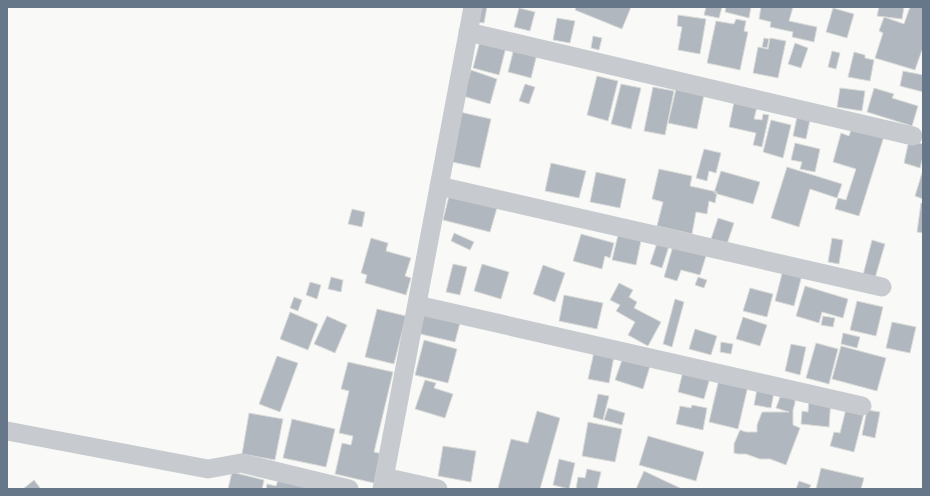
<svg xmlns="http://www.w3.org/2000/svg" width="930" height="496" viewBox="0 0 930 496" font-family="Arial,sans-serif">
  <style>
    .building { fill: #b0b7be; stroke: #dbdcd9 }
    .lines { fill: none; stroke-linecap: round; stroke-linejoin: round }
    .minor { stroke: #c7cacf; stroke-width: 19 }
  </style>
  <rect width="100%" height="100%" fill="#f9faf7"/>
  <!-- building -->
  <path class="building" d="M474,7H487L484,23L476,22Z
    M576,7H631L622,29L575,10Z
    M706,7H722L719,18L704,15Z
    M726,7H751L749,18L725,12Z
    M761,7H793L789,21L817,27L814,42L792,37L793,32L770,27L771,22L759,19Z
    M879,7H904L902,19L877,16Z
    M910,7H923V50H922L915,70L875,58L883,33L879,31L884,17L904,24Z
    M519,8L535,12L530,31L514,27Z
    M833,8L854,14L847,38L826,32Z
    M678,15L706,19L700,54L678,50L682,27L677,26Z
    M557,18L575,21L570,43L553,40Z
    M736,19L746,21L744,31L748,32L740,70L707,63L716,21L734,24Z
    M593,36L602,38L599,50L591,48Z
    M481,37L507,43L499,75L473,68Z
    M764,38L769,39L767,48L762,47Z
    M770,38L786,41L778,78L753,73L758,47L768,49Z
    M795,43L808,48L801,68L788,64Z
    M515,44L538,50L531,78L508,72Z
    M832,51L840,53L836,69L828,67Z
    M854,52L865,55V58L874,60L870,81L848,77Z
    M471,70L497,79L490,104L463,96Z
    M903,71L923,75V92L900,86Z
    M597,76L618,81L608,121L587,115Z
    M525,84L535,87L529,104L519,101Z
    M621,84L641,88L631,129L611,124Z
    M653,87L674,91L665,135L644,131Z
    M840,88L865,91L862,111L837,107Z
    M874,88L894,94L892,98L918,106L912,126L867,112Z
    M676,89L704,95L697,129L668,123Z
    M734,102L757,107L754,119L762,120L763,114L769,115L762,147L753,145L756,133L729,127Z
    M460,112L491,119L480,168L448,161Z
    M798,112L811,115L806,139L793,136Z
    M771,120L791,125L783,158L763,152Z
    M853,124L885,133L859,216L835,209L838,198L846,200L856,169L833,162L841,133L849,136Z
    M909,140L923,144V157L920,168L904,163Z
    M795,143L820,149L815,172L800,169L802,162L791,160Z
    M704,149L721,153L716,173L709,171L707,181L696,178Z
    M551,163L586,171L579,198L545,191Z
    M787,167L842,184L837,198L810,189L799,227L771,218Z
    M659,169L692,176L690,186L717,192L715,203L709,201L707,214L696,212L692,234L657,226L663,202L652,199Z
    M721,171L760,182L753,204L714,193Z
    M596,172L626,179L620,208L590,202Z
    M922,173L923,174V199L915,196Z
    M451,188L499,201L490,232L443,220Z
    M921,203H923V233L917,232Z
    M352,209L365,212L362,227L348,224Z
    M718,218L734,223L727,244L711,239Z
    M619,231L642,236L636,265L612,260Z
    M454,233L474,242L470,250L451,241Z
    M581,234L614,243L610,258L605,256L602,269L573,261Z
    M371,238L388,243L386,251L411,258L405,276L411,278L406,295L365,283L367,275L361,273Z
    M832,238L843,240L839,264L828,262Z
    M872,240L885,244L875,278L863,275Z
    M657,243L669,246L662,268L650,264Z
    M673,246L706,256L700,275L681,270L677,281L664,277Z
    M453,264L467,267L460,295L446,292Z
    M482,264L509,272L501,299L474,291Z
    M543,265L565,273L555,302L533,294Z
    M783,270L802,275L794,306L775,301Z
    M331,277L343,280L341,292L328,289Z
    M698,277L707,280L704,288L695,285Z
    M310,282L321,285L317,299L306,295Z
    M619,283L633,290L629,297L637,302L634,308L661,322L648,346L628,335L635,322L616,311L620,305L610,300Z
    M805,286L848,299L843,318L822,312L819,323L796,316Z
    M750,288L773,294L767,317L743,311Z
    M564,295L603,303L597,329L559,321Z
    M294,297L302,300L298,311L290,308Z
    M675,299L684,302L672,347L663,344Z
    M857,301L883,307L876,336L850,330Z
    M377,309L406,316L394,364L365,357Z
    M422,310L461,319L455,342L416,333Z
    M290,312L318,324L308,350L280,339Z
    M327,316L347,325L335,353L314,344Z
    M823,316L835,318L833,327L821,325Z
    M743,317L767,325L760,346L736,339Z
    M892,322L916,327L910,353L886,348Z
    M695,329L717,336L711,355L689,349Z
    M843,333L860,337L857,348L841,344Z
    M424,340L457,349L448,383L415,375Z
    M721,342L733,344L731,354L720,352Z
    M816,343L838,349L829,384L806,378Z
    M791,344L806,347L800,375L785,371Z
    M841,346L886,358L877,391L832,379Z
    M594,352L614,356L609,383L588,379Z
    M277,356L298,363L280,412L259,404Z
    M623,357L650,366L643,389L615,380Z
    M348,362L393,372L374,452L382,454L374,483L335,474L342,443L351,445L353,436L339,433L349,391L341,389Z
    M683,371L710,378L704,399L678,392Z
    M719,379L748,386L738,429L709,422Z
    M425,380L436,383L434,388L453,394L445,418L415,409Z
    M758,384L775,387L771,408L754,405Z
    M598,394L609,396L603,420L593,417Z
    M780,397H795V403L793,410V425L800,428L786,465L770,459H760L746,454H738L734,453V444L740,430L746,432H757V425L762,412H789L776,408Z
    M809,397L831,399L829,427L801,424L802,411L808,412Z
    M692,405L707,408L703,430L676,424L680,406L691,408Z
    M847,405L865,409L854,452L830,446L834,432L840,433Z
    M608,408L625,413L622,425L604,420Z
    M867,410L880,412L875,438L862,435Z
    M537,411L560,418L540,489H500L498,488L511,439L528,443Z
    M249,413L283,419L275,460L242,454Z
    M292,419L335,429L326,467L283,458Z
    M588,422L622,429L615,462L582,456Z
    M648,436L704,452L696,481L639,465Z
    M443,446L476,451L471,482L438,476Z
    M559,459L575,463L569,489L553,485Z
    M821,468L864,478L861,489H816Z
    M587,469L601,472L597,489H576L578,477L585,478Z
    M644,471L680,488V489H636Z
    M232,472L264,480L262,489H228Z
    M279,477L319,489H266L267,484L276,486Z
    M34,480L41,489H23Z
    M799,481L811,485L809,489H796Z"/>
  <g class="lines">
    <!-- minor -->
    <path class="minor" d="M468,32L913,136
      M439,186L882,287
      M417,305L862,406
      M7,431L208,469L241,463L349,489
      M384,477L438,489
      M382,489L473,7"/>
  </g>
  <!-- border -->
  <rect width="930" height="496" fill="none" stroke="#67778a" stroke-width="16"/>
</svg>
